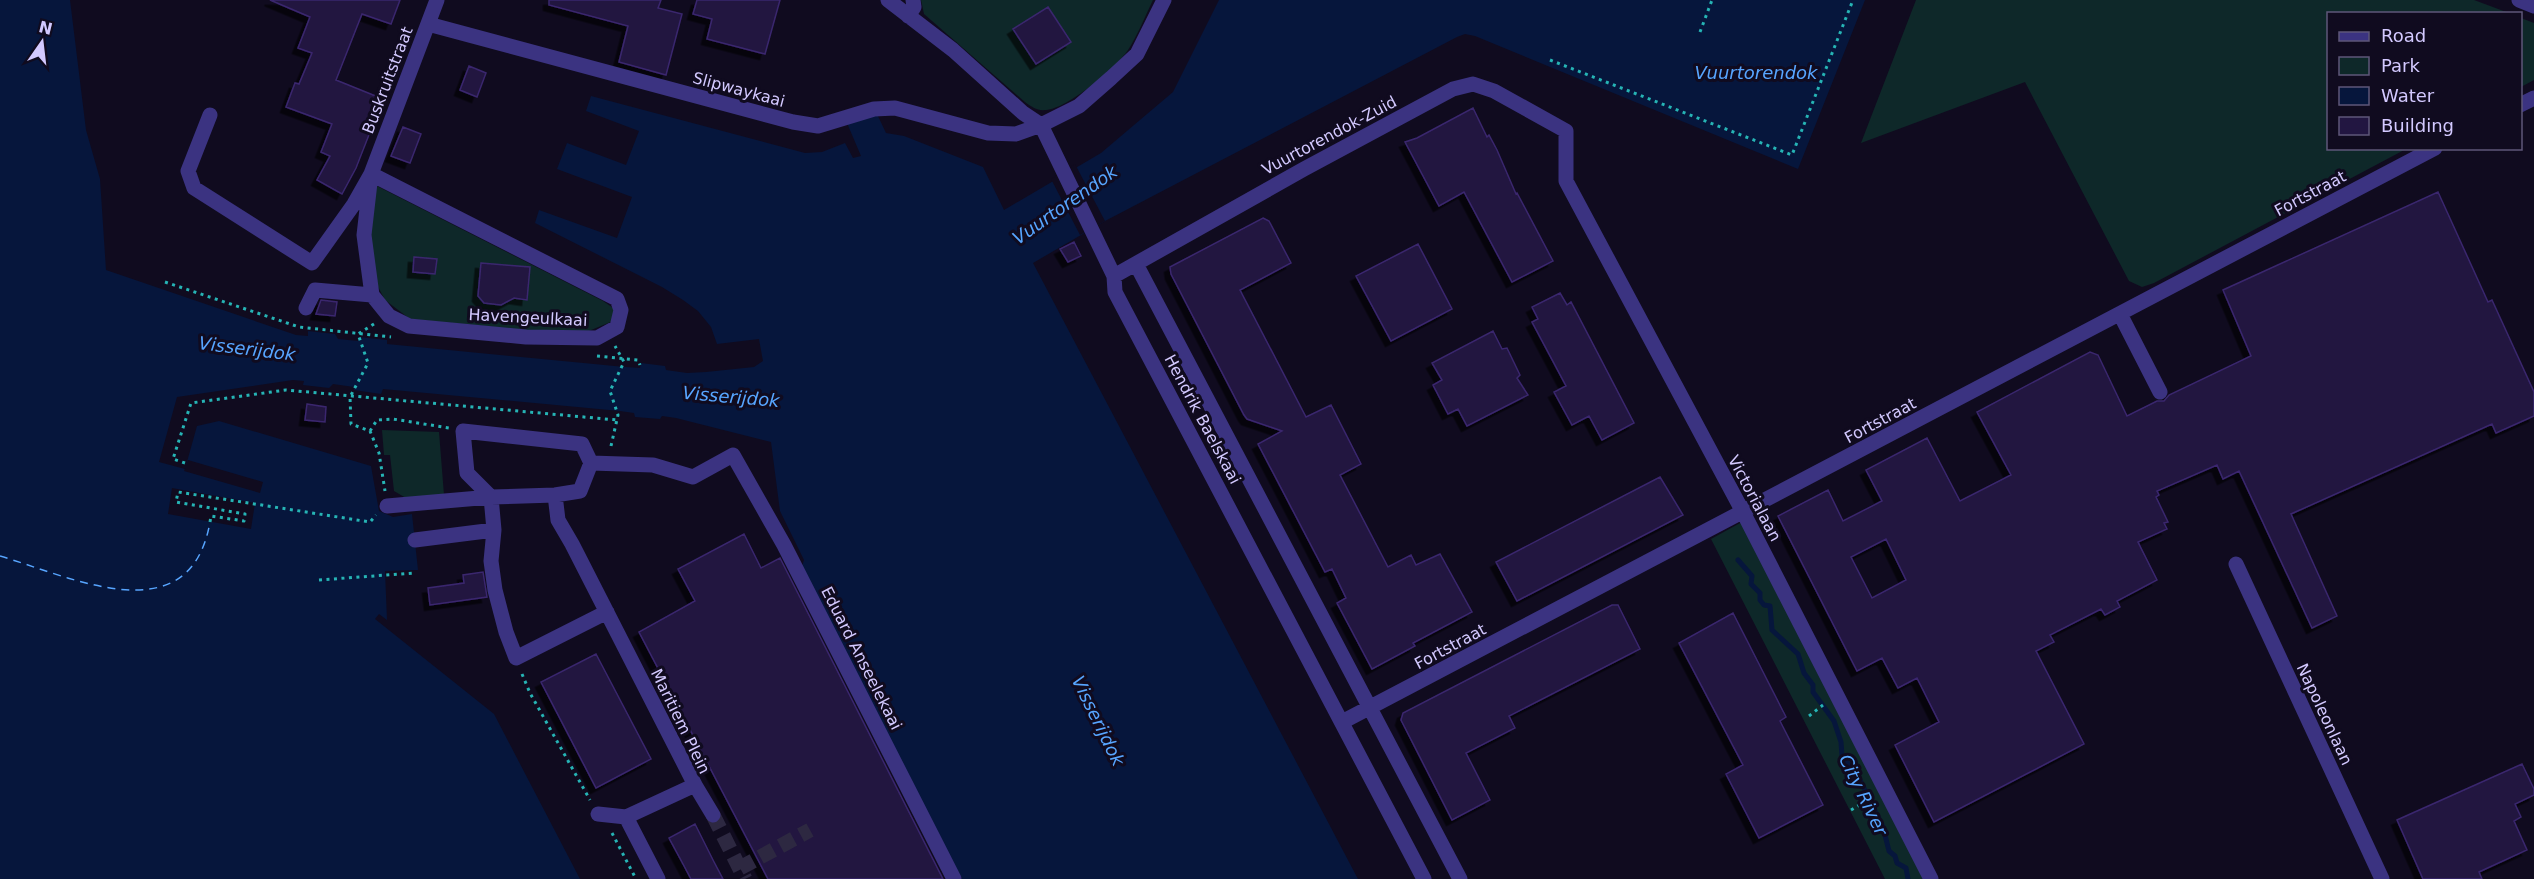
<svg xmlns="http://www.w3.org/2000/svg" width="2534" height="879" viewBox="0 0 2534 879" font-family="'DejaVu Sans',sans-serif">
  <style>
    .green { fill: #0e2829 }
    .water { fill: #06163c }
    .pier { fill: #100b1f }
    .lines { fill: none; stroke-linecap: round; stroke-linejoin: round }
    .stream { stroke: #06163c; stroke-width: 5 }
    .ferry { stroke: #57a5ff; stroke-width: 1.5; stroke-dasharray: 8 6; stroke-linecap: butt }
    .building { fill: #221641; stroke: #3a276e; stroke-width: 1.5; fill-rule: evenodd; filter: url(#shadow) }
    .minor-tunnel { stroke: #2d2841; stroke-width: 15; stroke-dasharray: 15 8; stroke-linecap: butt }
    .path { stroke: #26b4b5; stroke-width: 3; stroke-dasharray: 3 4.5; stroke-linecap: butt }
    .minor { stroke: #3b3381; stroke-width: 15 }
    .labels { text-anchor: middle; stroke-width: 6; stroke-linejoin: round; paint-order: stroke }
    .street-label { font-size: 16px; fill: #d3c9ff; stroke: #100b1f }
    .water-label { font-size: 18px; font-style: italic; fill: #57a5ff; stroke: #100b1f }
  </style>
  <defs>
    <filter id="shadow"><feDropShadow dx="-5.5" dy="5.5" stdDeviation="0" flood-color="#0009"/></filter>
  </defs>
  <rect width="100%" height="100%" fill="#100b1f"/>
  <!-- green -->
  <path class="green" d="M921,0H1153C1145,16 1138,35 1128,50C1116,68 1067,109 1046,110C1037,111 1032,107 1025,102L924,14Z
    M1916,0H2474L2509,13L2328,14V148L2406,149L2154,283L2142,287L2129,281L2025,82L1861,143Z
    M2521,18L2534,23V80L2521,87Z
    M375,185L603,301L616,310L613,321L579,335L410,319L385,300L375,281L370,233Z
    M382,430L439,432L444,495L406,498L394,491L390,455H384Z
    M1742,522L1924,879H1885L1711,539Z"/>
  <!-- water -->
  <path class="water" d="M0,0H70L86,130L100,179L106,270L296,335L308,336V331L335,334L338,339L358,341L359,337L387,340V344L625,367L640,368L641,363L665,366L666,370L687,373L706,372L754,367L763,361L759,339L717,344L711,327L698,311L683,300L662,287L535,223L539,210L617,238L632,197L557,169L567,143L626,165L639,131L586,111L591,96L805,153L822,152L845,143L853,158L861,156L847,123L877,114L886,133L904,136L983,167L1004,210L1101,153L1173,92L1219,0H1865L1798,169L1475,36L1465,34L1457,37L1105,221L1033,263L1358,879H962L801,569L804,560L780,511L771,442L676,418L662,416L660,419L635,417L634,413L620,411L383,389L381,394L354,390V387L333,384L329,388L303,385L304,381L293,380L177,397L159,462L185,469L197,426L219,421L371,466L379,511L393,517L412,514L418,570L385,571L387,620L379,614L375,619L494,714L580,879H0Z"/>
  <!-- pier -->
  <path class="pier" d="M1075,164L1105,221L1080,235L1051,179Z
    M188,460L263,482L260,493L184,471Z
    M172,488L255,503L251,529L168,514Z"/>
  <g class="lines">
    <!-- stream -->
    <path class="stream" d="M1738,560L1752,576L1751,584L1760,593V600L1764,605L1770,606L1772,630L1798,654L1804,673L1813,685V692L1834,721L1841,742L1842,756L1858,776L1883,827L1889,851L1895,856L1897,863L1906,868L1908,879"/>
    <!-- ferry -->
    <path class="ferry" d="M0,556C71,577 190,636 210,522"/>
  </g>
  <!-- building -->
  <path class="building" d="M270,0H400L391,24L362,14L336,80L383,99L356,168L342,194L317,180L330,156L321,152L332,124L286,107L295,83L299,84L312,53L298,48L310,17Z
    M549,0H661L658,8L682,14L666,75L619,62L628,26L549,5Z
    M697,0H780L765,54L707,39L712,19L693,14Z
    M1048,7L1071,42L1036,64L1013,29Z
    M469,66L486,73L477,97L460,90Z
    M1473,108L1487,137L1489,135L1497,150L1516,194L1517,193L1553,261L1512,282L1464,192L1439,206L1405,142L1417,138Z
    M403,127L421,134L410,163L391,156Z
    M2438,192L2488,302L2492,300L2534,392V416L2496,433L2492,424L2291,514L2337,616L2312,628L2239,471L2223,479L2217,465L2157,491L2159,495L2156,497L2168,522L2164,523L2167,529L2138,542L2157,580L2117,601L2120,607L2105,615L2101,609L2050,635L2054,642L2036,651L2084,744L1934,822L1895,745L1939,722L1917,678L1898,688L1882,658L1857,671L1778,516L1828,490L1843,521L1882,501L1866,470L1927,438L1960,501L2011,475L1977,412L2090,352L2098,355L2127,416L2157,401H2164L2169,395L2251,356L2223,290ZM1886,539L1906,580L1872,598L1851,557Z
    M1263,218L1269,221L1291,263L1240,290L1306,417L1331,405L1361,464L1340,475L1388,567L1411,555L1416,565L1440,554L1472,612L1413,643L1415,646L1372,669L1337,603L1346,598L1332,569L1325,572L1258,444L1282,431L1247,419L1244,415L1171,274L1170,267Z
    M1074,242L1081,256L1068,262L1060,249Z
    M1418,244L1452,309L1391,341L1356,276Z
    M414,257L437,259L435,274L413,272Z
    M481,263L530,267L527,300L514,298L501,305L484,303L478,296Z
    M1560,293L1567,305L1571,302L1634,423L1602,440L1589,416L1572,425L1554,392L1566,386L1532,322L1538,319L1532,307Z
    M321,300L337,302L335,316L316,314Z
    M1493,331L1502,349L1507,348L1520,375L1517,378L1528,395L1467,426L1458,409L1448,414L1433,385L1442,380L1432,363Z
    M307,404L326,407L325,422L305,420Z
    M1660,477L1683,515L1517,601L1496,562Z
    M744,534L761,568L780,558L943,879H768L639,632L695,601L678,569Z
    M483,572L487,597L430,605L428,588L464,583L463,575Z
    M1612,605H1618L1640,649L1509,716L1515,728L1466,753L1490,800L1452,820L1401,720L1403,713Z
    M1733,613L1786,717L1780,721L1823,805L1759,838L1726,774L1743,765L1679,643Z
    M596,654L651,759L596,788L541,682Z
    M2522,764L2534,789V795L2515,804L2521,817L2514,821L2527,850L2479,872L2482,879H2423L2397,820Z
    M695,824L713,860L723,879H691L683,864L669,838Z"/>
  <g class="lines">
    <!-- minor-tunnel -->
    <path class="minor-tunnel" d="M713,815L745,879
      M740,868L810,830"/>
    <!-- path -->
    <path class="path" d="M1700,32L1712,0
      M1550,60L1792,155L1853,0
      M165,282L299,327L391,337
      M374,324L358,334L368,363L350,397L351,424L370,431L379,453L385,491
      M597,356L638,360L640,365
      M370,431L377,420L393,419L449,428
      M611,446L618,415L610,391L624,362L615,346
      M185,463L173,459L191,403L286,390L617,420
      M210,522L211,516L244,521L245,514L176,502L178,492L370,522L376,515
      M319,580L414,573
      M522,674L530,693L590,800
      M1809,716L1823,705
      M1851,810L1871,798
      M612,833L636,879"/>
    <!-- minor -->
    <path class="minor" d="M888,0L953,50L1023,113L1041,125L1114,276L1115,292L1424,879
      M2519,0L2534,6
      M908,16L914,7L913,0
      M428,24L793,122L818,126L874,109L895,108L988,133L1016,134L1041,125L1079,106L1111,78L1137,54L1164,0
      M2520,105L2534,98
      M210,115L188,171L194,188L312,263L354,204L371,174L437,0
      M371,174L617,299L621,310L617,327L597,338L526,337L409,326L389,316L372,295L364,235Z
      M1136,264L1460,879
      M1114,276L1304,169L1453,89L1473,84L1494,91L1566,131V181L1743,512L1931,879
      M306,308L315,290L372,295
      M2120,314L2160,392
      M463,431L582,444L591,463L580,491L555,495L491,497L467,473Z
      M591,463L653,465L693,477L733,455L784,545L954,879
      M555,495L558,520L572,544L695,785L626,817L598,814
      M387,506L491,497L494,530L491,561L495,590L506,632L516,658L607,612
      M415,540L494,530
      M2236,564L2382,879
      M1342,722L2435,148
      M695,785L713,815
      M626,817L658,879"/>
  </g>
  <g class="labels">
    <!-- street labels -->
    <g class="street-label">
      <text transform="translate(387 80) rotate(-69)" y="6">Buskruitstraat</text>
      <text transform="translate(739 89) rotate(15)" y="6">Slipwaykaai</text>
      <text transform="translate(1329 135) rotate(-28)" y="6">Vuurtorendok-Zuid</text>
      <text transform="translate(2310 193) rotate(-28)" y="6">Fortstraat</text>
      <text transform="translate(528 317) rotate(3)" y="6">Havengeulkaai</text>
      <text transform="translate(1203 419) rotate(62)" y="6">Hendrik Baelskaai</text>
      <text transform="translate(1880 420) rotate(-28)" y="6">Fortstraat</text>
      <text transform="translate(1755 498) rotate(62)" y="6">Victorialaan</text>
      <text transform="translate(1450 646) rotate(-28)" y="6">Fortstraat</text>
      <text transform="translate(862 658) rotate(63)" y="6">Eduard Anseelekaai</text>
      <text transform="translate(2325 714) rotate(65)" y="6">Napoleonlaan</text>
      <text transform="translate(681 721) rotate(64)" y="6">Maritiem Plein</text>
    </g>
    <!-- water labels -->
    <g class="water-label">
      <text x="1756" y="79">Vuurtorendok</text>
      <text transform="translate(1065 205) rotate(-35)" y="6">Vuurtorendok</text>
      <text transform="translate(247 349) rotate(7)" y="6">Visserijdok</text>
      <text transform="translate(731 397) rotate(5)" y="6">Visserijdok</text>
      <text transform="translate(1098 721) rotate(64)" y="6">Visserijdok</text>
      <text transform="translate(1863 795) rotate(64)" y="6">City River</text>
    </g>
  </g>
  <!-- legend -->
  <rect x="2327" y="12" width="195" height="138" fill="#100b1f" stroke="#5e5779" stroke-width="1.5"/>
  <rect x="2339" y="32" width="30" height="9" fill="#3b3381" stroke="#5e5779" stroke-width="1.5"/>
  <text x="2381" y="42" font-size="18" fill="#d3c9ff">Road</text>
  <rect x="2339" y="57" width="30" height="18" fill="#0e2829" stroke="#5e5779" stroke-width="1.5"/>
  <text x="2381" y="72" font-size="18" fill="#d3c9ff">Park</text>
  <rect x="2339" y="87" width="30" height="18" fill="#06163c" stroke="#5e5779" stroke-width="1.5"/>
  <text x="2381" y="102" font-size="18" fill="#d3c9ff">Water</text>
  <rect x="2339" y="117" width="30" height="18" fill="#221641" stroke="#5e5779" stroke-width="1.5"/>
  <text x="2381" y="132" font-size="18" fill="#d3c9ff">Building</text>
  <!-- north arrow -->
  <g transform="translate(42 42) rotate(14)" stroke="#100b1f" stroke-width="4.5" paint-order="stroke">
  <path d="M0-4.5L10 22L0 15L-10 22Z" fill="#d3c9ff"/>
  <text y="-9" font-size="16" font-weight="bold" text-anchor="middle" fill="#d3c9ff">N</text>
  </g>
</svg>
